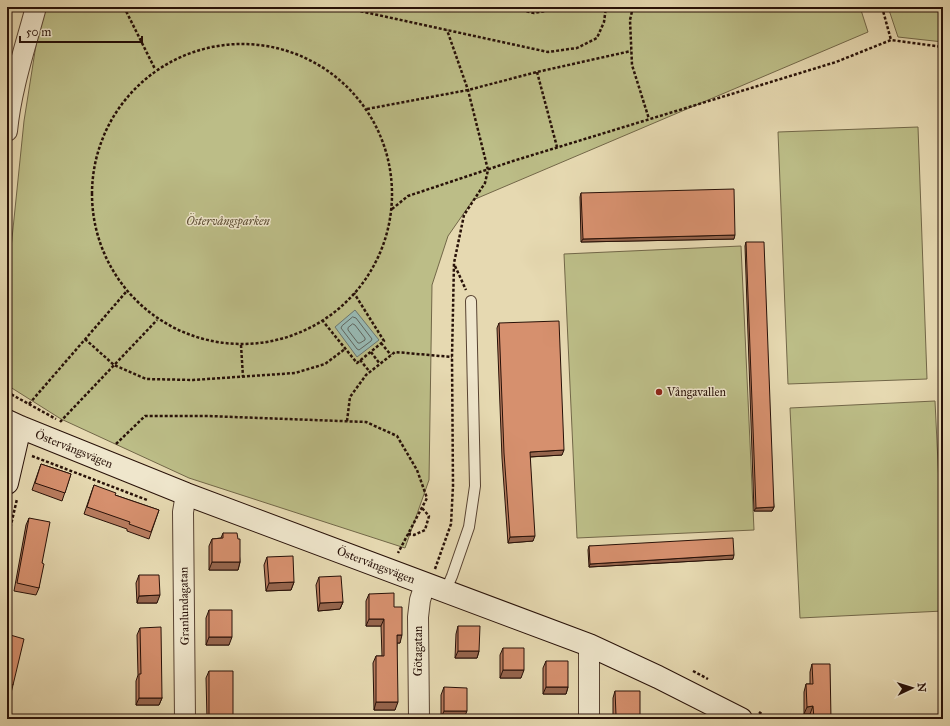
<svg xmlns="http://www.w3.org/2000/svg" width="950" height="726" viewBox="0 0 950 726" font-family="'IM FELL Great Primer',serif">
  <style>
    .green { fill: #bcbd87; stroke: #726748 }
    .water { fill: #98b9b3; stroke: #6b766f }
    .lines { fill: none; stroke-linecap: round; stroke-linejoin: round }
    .shore { stroke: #60655e; stroke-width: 1 }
    .lane-casing { stroke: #584332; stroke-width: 12 }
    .street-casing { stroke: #584332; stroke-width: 22 }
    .secondary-casing { stroke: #281108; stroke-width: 24 }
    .path { stroke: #281108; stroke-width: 2.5; stroke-dasharray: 3 2; stroke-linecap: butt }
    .lane { stroke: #efe6cc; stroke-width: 10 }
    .street { stroke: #efe6cc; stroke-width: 20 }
    .secondary { stroke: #efe6cc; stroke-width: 22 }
    .wall { fill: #b87c5f; stroke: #281108 }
    .shaded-wall { fill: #96654d; stroke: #281108 }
    .building { fill: #d6906e; stroke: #281108 }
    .poi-dot { fill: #8f2418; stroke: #efe6cc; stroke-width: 1.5 }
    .labels { text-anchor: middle; stroke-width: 3; stroke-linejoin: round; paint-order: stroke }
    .park-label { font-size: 12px; font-style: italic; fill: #5c4d34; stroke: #efe6cc }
    .poi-label { font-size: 12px; fill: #281108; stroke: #efe6cc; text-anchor: start }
    .street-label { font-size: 12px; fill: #281108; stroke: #efe6cc }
  </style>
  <rect width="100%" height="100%" fill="#e6d9b1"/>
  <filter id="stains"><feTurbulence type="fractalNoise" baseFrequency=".005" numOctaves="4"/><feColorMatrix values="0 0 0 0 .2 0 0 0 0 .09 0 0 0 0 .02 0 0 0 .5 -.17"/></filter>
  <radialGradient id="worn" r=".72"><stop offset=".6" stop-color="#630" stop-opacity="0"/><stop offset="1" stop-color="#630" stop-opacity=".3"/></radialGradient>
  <!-- green -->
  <path class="green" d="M42,7H860L868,32L473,200L448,236L432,285L429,480L405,548L189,478L61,419L7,385V304L9,268L24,121Z
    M888,7H943V42L898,37Z
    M918,127L927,379L788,384L778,132Z
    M741,246L754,530L577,538L564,254Z
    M935,401L943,567V611L800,618L790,408Z"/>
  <!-- water -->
  <path class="water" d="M355,310L379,340L357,357L335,327Z"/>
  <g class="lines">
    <!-- shore -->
    <path class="shore" d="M353,317L356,318L372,339L371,341L359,350L357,349L341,328L342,326Z
      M353,324L355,325L365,338V340L360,343H358L348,330V328Z"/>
    <!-- lane casing -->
    <g class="lane-casing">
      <path id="lane" d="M445,592L452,576L469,527L475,486L471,301"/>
    </g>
    <!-- street casing -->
    <g class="street-casing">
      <path id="street" d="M7,131C11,89 25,48 36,7
        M589,645V719
        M185,719L183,512L186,494
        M419,719L418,617L420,600L425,584"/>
    </g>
    <!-- secondary casing -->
    <g class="secondary-casing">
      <path id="secondary" d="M7,421L20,427L186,494L589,645L658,677L741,719
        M7,483L20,427"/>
    </g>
    <!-- path -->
    <path class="path" d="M124,7L155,69
      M341,7L548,52L577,48L597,38L604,22L606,7
      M507,7L534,13L545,11L549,7
      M633,7L630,20L632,65L649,119
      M882,7L891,40
      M92 194a150 150 0 1 1 300 0a150 150 0 1 1-300 0Z
      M537,72L557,147
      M367,109L468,90L537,72L631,51
      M392,209L408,196L513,161L836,62L891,40L943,47
      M455,266L466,290
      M322,320L357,363L384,341L354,293
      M85,339L114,365L146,379L193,380L295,373L325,364L345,349
      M381,343L391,355
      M241,345L243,377
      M371,352L380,364
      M360,360L370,372
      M7,392L56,419
      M29,404L126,292
      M347,421L350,397L366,375L395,352L452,357
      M60,422L157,320
      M116,444L145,416H208L366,422L397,436L417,470L427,498L398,553
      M32,456L147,500
      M408,534L414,535L425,530L429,516L422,508
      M7,542L17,499
      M435,569L451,524L453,486L452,357L454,263L464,215L485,183L488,170L468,90L447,30
      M693,671L708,679
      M759,712L768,719"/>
    <!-- lane -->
    <use href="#lane" class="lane"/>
    <!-- street -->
    <use href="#street" class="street"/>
    <!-- secondary -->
    <use href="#secondary" class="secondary"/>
  </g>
  <!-- wall -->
  <path class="wall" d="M581,193L734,239L581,242L580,197Z
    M746,242L774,507L772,511H754L745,246Z
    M499,323L562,455L530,457L533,541L508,543L502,458L497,328Z
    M41,464L71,474L62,501L32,490Z
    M94,485L115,495L159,510L149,539L127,531V529L84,514Z
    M29,518L42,563L39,588L36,595L14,591L26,525Z
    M223,533L238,539L240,562L238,570H209V546L212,539L221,538Z
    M589,546L733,559L589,567L588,550Z
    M267,557L294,582L291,590L266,591L264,565Z
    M139,575L157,603H137L136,583Z
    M319,577L343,602L340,609L318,611L316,585Z
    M369,594L394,607L400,643H397L395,710H374L373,663L376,656H382L381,626H366V601Z
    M209,610L229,645H206V618Z
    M458,626L479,651L477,658H455L456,634Z
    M140,628L162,698L159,705H136V681L138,675L137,635Z
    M7,634L13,685L11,693L7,692Z
    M503,648L521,678H500V655Z
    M546,661L568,687L566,694H543V668Z
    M812,664L831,719H811L810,714H804V692L806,684H810V672Z
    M209,671L233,716L232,719H207L206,678Z
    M444,687L464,718H441V695Z
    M615,691L640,715L638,719H613V698Z"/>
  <!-- shaded-wall -->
  <path class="shaded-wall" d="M735,235L734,239L581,242L583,239Z
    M564,450L562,455L528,457L530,452Z
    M774,507L772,511H754L756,508Z
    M535,536L533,541L508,543L510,537Z
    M734,555L733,559L589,567L590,564Z
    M212,562H240L238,570H209Z
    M294,582L291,590L266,591L269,583Z
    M160,595L157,603H137L139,596Z
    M343,602L340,609L318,611L320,603Z
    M369,619H384L381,626H366Z
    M397,635H402L400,643H395Z
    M209,637H232L229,645H206Z
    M458,651H479L477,658H455Z
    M503,670H524L521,678H500Z
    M546,687H568L566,694H543Z
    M139,698H162L159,705H136Z
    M376,702H398L395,710H374Z
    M813,706L810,714H804L807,707Z
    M444,711H467L464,718H441Z
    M616,715H640L638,719H614Z"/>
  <!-- building -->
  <path class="building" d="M7,7H10L7,18Z
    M734,189L735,235L583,239L581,193Z
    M746,242H764L774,507L756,508Z
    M559,321L564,450L530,452L535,536L510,537L504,453L499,323Z
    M41,464L71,474L65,493L35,483Z
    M94,485L116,493L115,495L159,510L151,532L129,524L130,522L87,507Z
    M29,518L50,522L42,563L44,564L39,588L17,583Z
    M223,533H237L238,539H240V562H212V539L223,538Z
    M733,538L734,555L590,564L589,546Z
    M293,556L294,582L269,583L267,557Z
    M139,575H159L160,595L139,596Z
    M341,576L343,602L320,603L319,577Z
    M394,593V607H402V635H397L398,702H376V656H384V619H369V594Z
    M209,610H232V637H209Z
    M458,626H480L479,651H458Z
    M161,627L162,698H139V674H141L140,628Z
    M7,634L24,639L13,685L7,683Z
    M503,648H524V670H503Z
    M546,661H568V687H546Z
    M812,664H830L831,719H814L813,706L807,707L806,684H813Z
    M209,671H233V716H232V719H209Z
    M444,687L467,688V711H444Z
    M615,691H640V715H616Z"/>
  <!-- markers -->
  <circle class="poi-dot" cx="659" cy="392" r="4"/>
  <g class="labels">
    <!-- park labels -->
    <g class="park-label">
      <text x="228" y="225">Östervångsparken</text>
    </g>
    <!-- poi labels -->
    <g class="poi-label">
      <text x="667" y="396">Vångavallen</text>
    </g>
    <!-- street labels -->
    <g class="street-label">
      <text transform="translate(74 449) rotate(22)" y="4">Östervångsvägen</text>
      <text transform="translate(376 565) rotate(21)" y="4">Östervångsvägen</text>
      <text transform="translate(184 606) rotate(-91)" y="4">Granlundagatan</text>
      <text transform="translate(418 651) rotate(-90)" y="4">Götagatan</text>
    </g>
  </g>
  <!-- margin -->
  <rect width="950" height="726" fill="none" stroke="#e6d9b1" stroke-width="24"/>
  <rect x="8" y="8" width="934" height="710" fill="none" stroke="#281108" stroke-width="2"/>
  <rect x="12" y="12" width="926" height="702" fill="none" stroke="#281108"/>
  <!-- north arrow -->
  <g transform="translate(912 688) rotate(86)" stroke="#efe6cc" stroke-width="3" paint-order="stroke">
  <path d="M0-3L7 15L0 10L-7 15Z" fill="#281108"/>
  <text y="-6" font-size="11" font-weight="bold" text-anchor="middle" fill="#281108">N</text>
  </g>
  <!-- scale -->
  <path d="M20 36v6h122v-6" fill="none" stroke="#281108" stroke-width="2"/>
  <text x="26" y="36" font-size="12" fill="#281108" stroke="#efe6cc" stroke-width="3" paint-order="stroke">50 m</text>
  <rect width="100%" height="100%" filter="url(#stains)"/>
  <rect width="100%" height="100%" fill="url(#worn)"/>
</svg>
